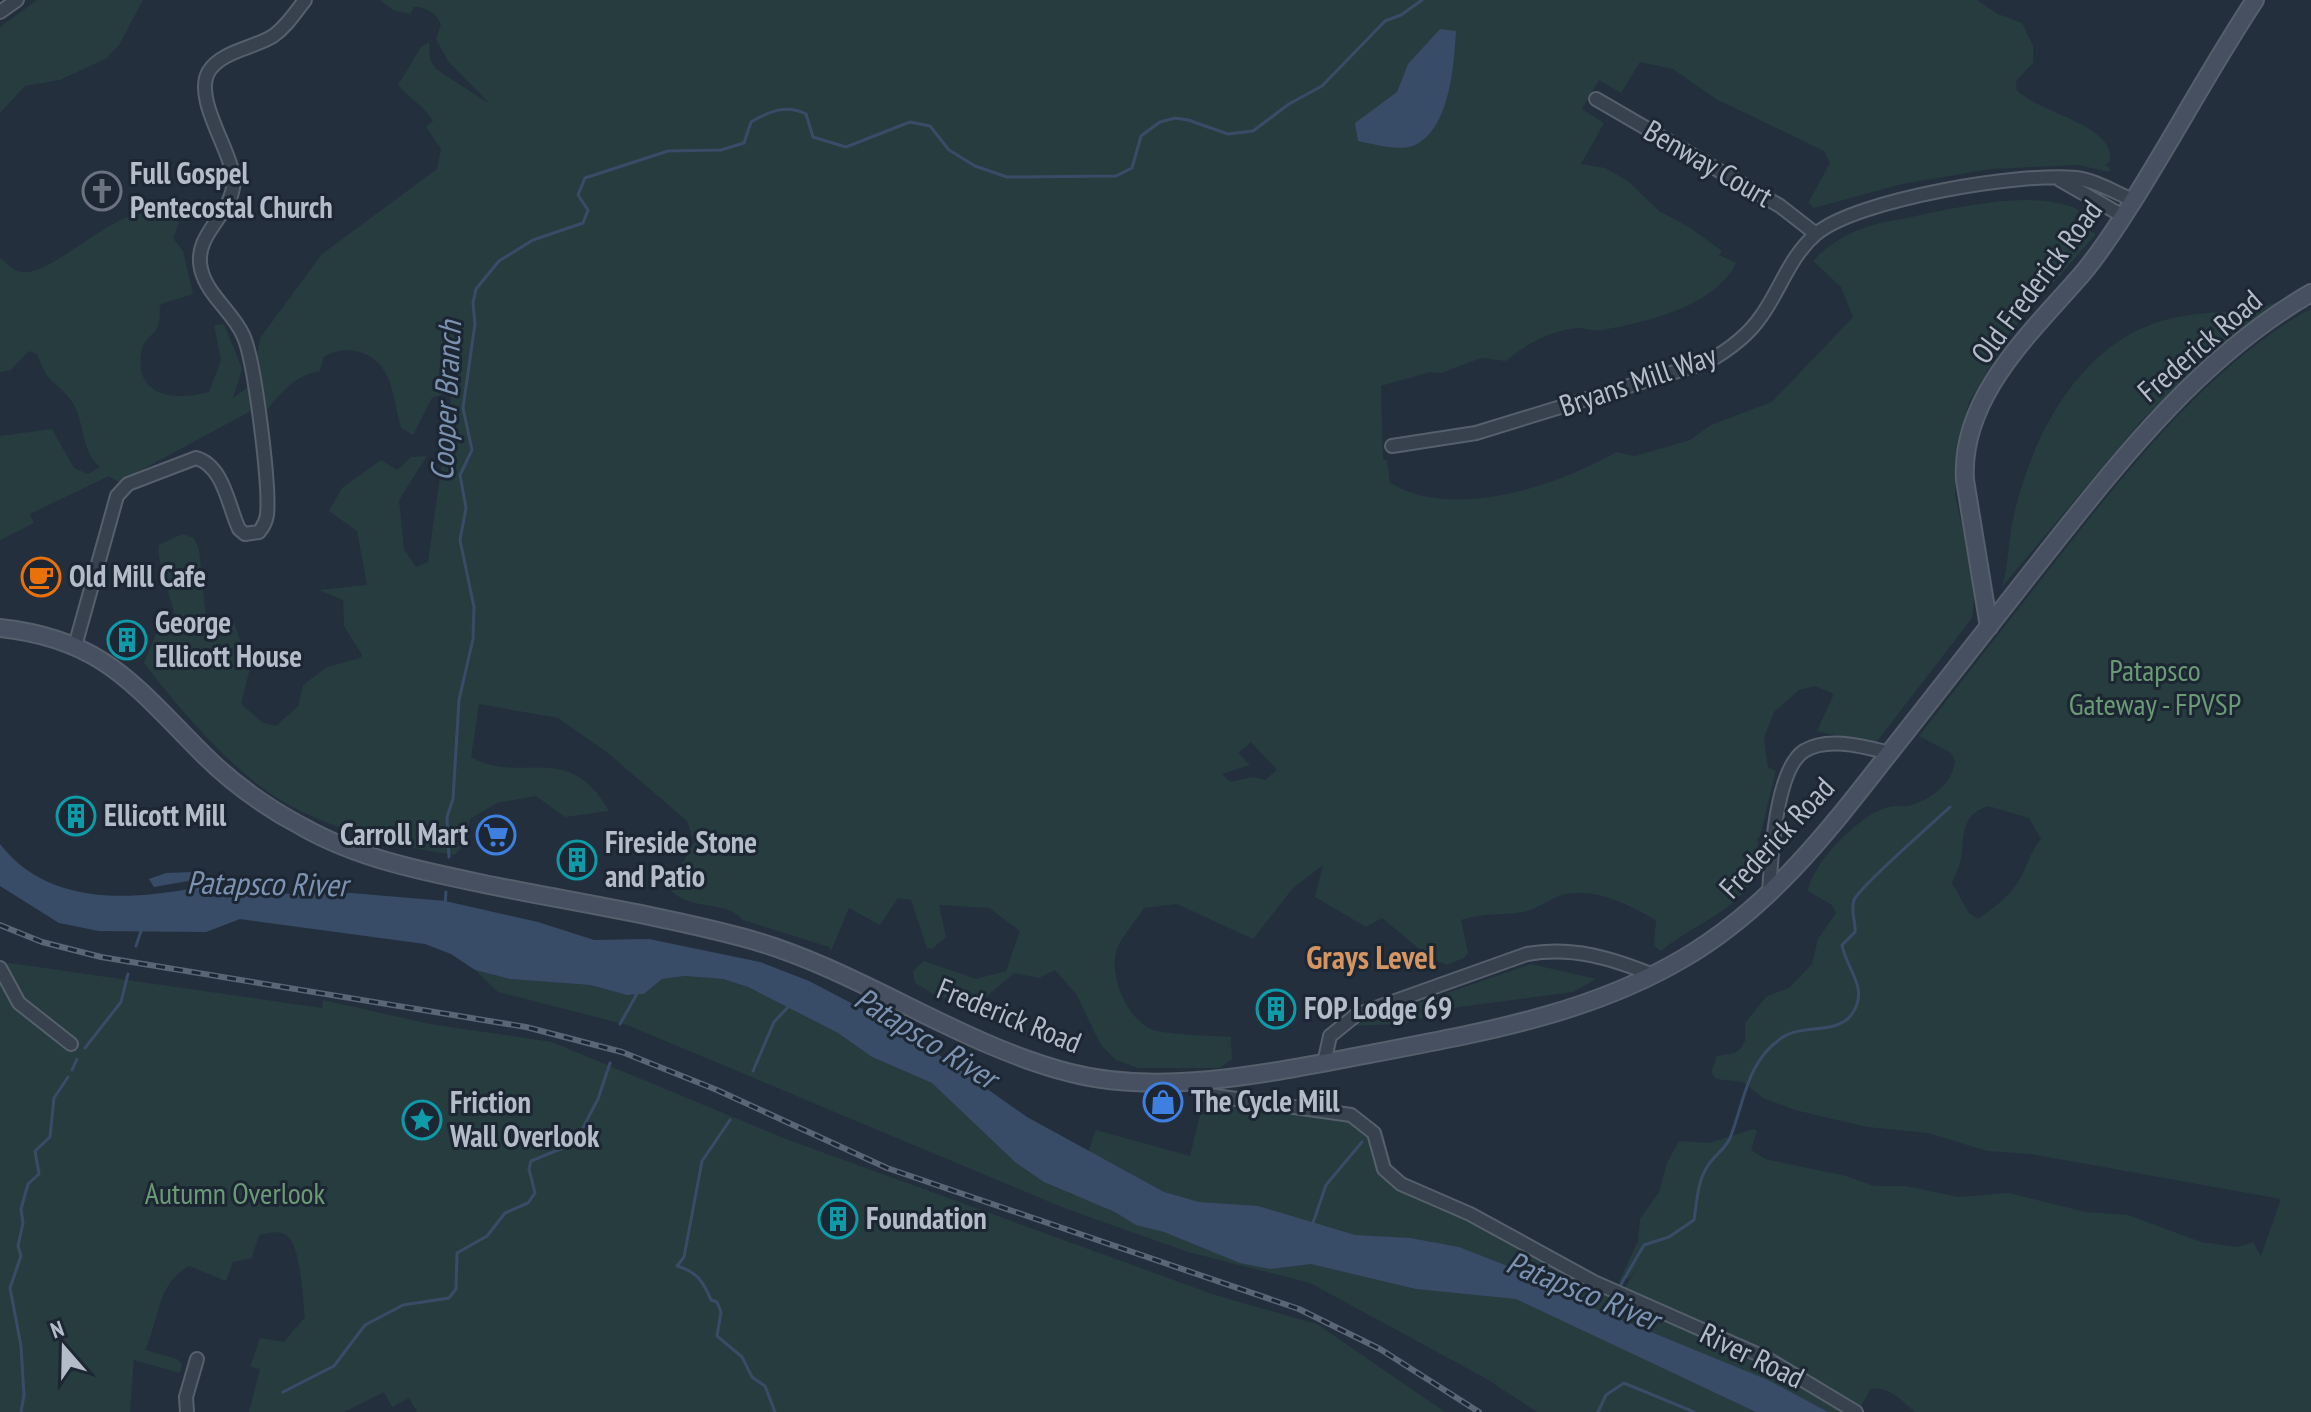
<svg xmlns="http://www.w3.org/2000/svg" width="2311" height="1412" viewBox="0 0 2311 1412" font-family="'PT Sans Narrow',sans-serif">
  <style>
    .green { fill: #263c3f; fill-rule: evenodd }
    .water { fill: #394c67 }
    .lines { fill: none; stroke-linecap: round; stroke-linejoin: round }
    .stream { stroke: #394c67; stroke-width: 3 }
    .street-casing { stroke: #565f6c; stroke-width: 16 }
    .secondary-casing { stroke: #565f6c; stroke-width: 20 }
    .street { stroke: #38414e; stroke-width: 12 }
    .secondary { stroke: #465061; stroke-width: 16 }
    .rail-casing { stroke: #5a6575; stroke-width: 6 }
    .rail { stroke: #1d2633; stroke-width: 3; stroke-dasharray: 9; stroke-linecap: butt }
    .labels { text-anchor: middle; stroke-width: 6; stroke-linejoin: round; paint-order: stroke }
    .street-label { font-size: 30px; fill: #b4bcc9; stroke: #1d2633 }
    .poi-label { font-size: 30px; font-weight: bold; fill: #b4bcc9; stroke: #1d2633; text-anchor: start }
    .park-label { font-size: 30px; fill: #6b9a76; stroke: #1d2633 }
    .water-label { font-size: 32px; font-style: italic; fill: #7c92b1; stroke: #1d2633 }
    .neighbourhood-label { font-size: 32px; font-weight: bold; fill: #d59563; stroke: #1d2633 }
  </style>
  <rect width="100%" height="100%" fill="#242f3e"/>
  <!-- green -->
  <path class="green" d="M37,0H143L119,45L107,58L60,80L25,86L0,113V27Z
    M380,0H1977L1998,14L2022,23L2033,46V63L2016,81L2017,90C2039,114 2115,124 2110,161L2105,165L2111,169L2109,172L2078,165L1991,169L1902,184L1814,208L1808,203L1830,163L1824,151L1716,99L1673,69L1640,62L1621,93L1599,80L1582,109L1604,123L1581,164L1605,168L1628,181L1659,211L1689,227L1722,251L1719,255L1736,263C1714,307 1647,322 1602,330C1594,332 1586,328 1578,328C1552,330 1525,344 1506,361L1481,358L1441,373L1430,372L1381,386L1383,459L1387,460L1390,483C1454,521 1557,486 1616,452L1635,456L1690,440L1711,425L1772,402L1853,317L1841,287L1813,261C1832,240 1854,230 1880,223C1935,214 2029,185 2079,210L2073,222L2096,234L2009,334L1969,402L1960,437L1955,495L1976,586L1972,618L1875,744L1817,731L1834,694L1815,686L1799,690L1774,712L1764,738L1768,767L1776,771L1760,836L1757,838C1767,904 1704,915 1661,951L1654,946L1656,920C1629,905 1594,886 1562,895C1549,899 1536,910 1522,912C1500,916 1487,912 1461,920L1468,953L1464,958L1447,965L1430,958L1382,918L1366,927L1315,897L1323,865L1293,888L1253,939L1177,904L1144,908C1136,921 1122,936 1117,949C1107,975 1129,1025 1157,1031C1181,1036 1208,1035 1231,1037L1232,1059L1220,1068H1138L1116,1060L1101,1045L1076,994L1055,970L1039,978L1014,973L978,1004L938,997L915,983L913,971L924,961L976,979L1006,971L1020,931L989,908L939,905L946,937L932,949L927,948L911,900L898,898L880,925L849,908L831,951L829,947L743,920C726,899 687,912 669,888L694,842L687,821L608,753L558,718L479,704L471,757C521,786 568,738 609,811L565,817L536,796L497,803L470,819L467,841L455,855C391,846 308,825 256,783C215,750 176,705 144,663L159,627L174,620L175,616C171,597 156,561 159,545L182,534L194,538L199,549L206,618L212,628L234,623L250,668L241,704L263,723L276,726L298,706L303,685L327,667L360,658L362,655L344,626L343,600L319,590L367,585L357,531L329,511L342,488L381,460L397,470L411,457L427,456L399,500L404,549L416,567L428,562L452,391L432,398L413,435L401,428C396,411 394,388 385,372C373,350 344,344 324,357L319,372C294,374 280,395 264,413L262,405L119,482L109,476L30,514L34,523L0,540V436L52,429L74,468L88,474L100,467C79,449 86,419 70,399C52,377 49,386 37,354L29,351L11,370L0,372V258C6,262 13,271 21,272C57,279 142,175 179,223L173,238L183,251L193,294L161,304C158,312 161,315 159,323C157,333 144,339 142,349C132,396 174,402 209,392L221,360L214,325L224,324L242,369L233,398L259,379L256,362L260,338L322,254L437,169L441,149L426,127L433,121C423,104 409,99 398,85L421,47L429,42L430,60L436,69L490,104L448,61L436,39L441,24C436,13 425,6 414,7L410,14L393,10ZM1251,742L1277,770L1265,780L1253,777L1230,782L1222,774L1250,765L1238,753Z
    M2280,301L2207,357L2141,421L2002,587C2009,564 2008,539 2014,515C2032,435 2080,343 2165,320C2203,309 2243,316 2280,301Z
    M2311,308V1412H1914C1902,1400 1888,1386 1871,1389L1859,1409L1864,1412H1537L1485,1378L1310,1283L1188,1252L1064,1208L627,1025L498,992L475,970L510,979L590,985L627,995L644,994L662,979L685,976L723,979L748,987L838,1033L872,1057L932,1083L1072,1195L1096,1130L1190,1156L1204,1098L1348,1119L1369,1136L1379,1171L1398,1188L1468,1219L1618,1298L1648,1252L1631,1277L1619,1282L1638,1241L1640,1219L1659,1192L1667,1163L1679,1141L1709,1143L1754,1129L1757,1131L1751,1150L1765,1159L1846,1176L1874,1186H1906L1958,1197L2009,1193L2086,1212L2128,1215L2201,1242L2238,1247L2253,1242L2261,1256L2281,1199L2031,1154L1987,1151L1928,1133L1867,1127L1795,1110L1763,1098L1743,1082L1716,1079L1711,1072L1717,1056L1735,1053L1741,1048L1745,1041V1023L1767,996L1789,988L1812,964L1818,939L1836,913L1832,905L1808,891C1812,863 1861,813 1889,807C1895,805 1901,807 1908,806C1929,801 1953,784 1955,761L1951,753L1919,736C1969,672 2019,608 2069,544C2140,455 2211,366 2311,308ZM1988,806L2029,818L2041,839C2030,852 2028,865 2020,879C2009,897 1995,907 1978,919L1969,913L1952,883C1955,875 1960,867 1961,858C1965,833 1960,816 1988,806Z
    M10,963L322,1008L323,1000L430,1024L552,1042L786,1139L1215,1295L1317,1324L1445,1412H417L409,1398L392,1407L384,1392L344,1412H249L260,1369L250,1367L260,1338L284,1342L305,1317C302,1298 302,1242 284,1234C277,1230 267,1234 259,1235L252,1258L233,1262L226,1281L189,1266C156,1285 160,1318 145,1350L177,1359L182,1364L180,1373L134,1360L130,1412H0V964Z
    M1531,964L1596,979L1573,992L1459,1007L1404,1024L1351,1026Z"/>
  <!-- water -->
  <path class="water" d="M1440,29L1456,31C1454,64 1450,129 1415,145C1399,152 1374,144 1358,141L1355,123L1397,92L1408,64Z
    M0,844C45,903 122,901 189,889L192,885L188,881L154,887L149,879L166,873L192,872L245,894L351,893L445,901L538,922L594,940L649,939L760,962L809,981L874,1015L922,1043L1027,1117L1164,1192L1199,1202L1258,1206L1355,1235L1410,1238L1459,1247L1510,1267L1556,1293L1768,1380L1828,1412H1756L1516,1299L1416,1289L1311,1264L1270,1269L1240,1263L1164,1232L1136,1225L1115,1212L1044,1182L1015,1162L932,1083L872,1057L838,1033L748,987L723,979L685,976L662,979L644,994L627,995L590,985L510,979L475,970L451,954L425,944L240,919L206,932L99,931L59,923L0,886Z"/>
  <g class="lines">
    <!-- stream -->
    <path class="stream" d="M449,857L447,817L453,799L459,700L473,639L474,607L460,540L466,508L460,475L472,450L463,408L475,324L473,303L476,289L499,261L533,240L583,223L588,210L578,195L585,178L668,151L721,150L744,143L751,122C770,111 786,104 806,114L813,137L846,147L910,122L930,126L949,150L975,166L1007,177L1116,176L1132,168L1141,136L1160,122L1175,118L1188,120L1228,134L1253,131L1289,104L1322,86L1385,21L1401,15L1422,0
      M445,905L446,892
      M136,946L141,931
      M620,1024L638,992
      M85,1048L121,1002L128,974
      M72,1070L77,1059
      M753,1071L774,1022L790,1005
      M730,1120L702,1161L684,1257L677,1266C697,1272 703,1281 711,1300L717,1302L721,1312L717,1336L742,1357L752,1377L765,1386L775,1412
      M1313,1223L1326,1185L1362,1142
      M1620,1286L1644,1245L1669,1237L1694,1220C1697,1202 1697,1183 1707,1167C1714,1155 1724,1151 1730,1138C1745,1101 1746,1061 1783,1037C1803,1024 1837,1035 1852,1014C1870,988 1846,969 1842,945L1855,932C1856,921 1850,911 1854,900C1858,888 1935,821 1950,807
      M1608,1318L1616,1299
      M283,1392L334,1366L365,1325L403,1305L449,1298L456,1289L457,1253L487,1236L505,1213L528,1203L535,1193L529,1169L531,1161L575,1143L598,1099L610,1063
      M21,1412L24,1395L21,1346L10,1288L21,1256L18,1246L23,1223L21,1209L28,1184L39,1174L35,1151L50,1137L54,1098L68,1077
      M1598,1412L1606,1395L1624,1383L1694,1412"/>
    <!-- street casing -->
    <g class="street-casing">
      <path id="street" d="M0,12L17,0
        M1596,99L1780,206L1816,234
        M2060,180L2123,216
        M1392,446L1476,433L1707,362C1729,350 1748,336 1762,315C1781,288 1790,256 1816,234C1857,199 2023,172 2076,178C2095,180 2116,193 2133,200
        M75,646L117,496L128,484L196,458C224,466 228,506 239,529L245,534L259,532C263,527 266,522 267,515C270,487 255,360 243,335C232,311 207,295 201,269C192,231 239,212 233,175C229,147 193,97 209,71C222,51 254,48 273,36C286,27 295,13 305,0
        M1769,894C1771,861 1775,770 1804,751C1828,736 1865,747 1890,753
        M0,968L19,1003L71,1044
        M1324,1063L1330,1036L1356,1015L1527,954C1572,946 1611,958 1653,975
        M1194,1080L1208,1095L1351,1115L1374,1133L1384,1169L1401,1184L1470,1214L1594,1282L1766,1358L1856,1412
        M187,1412L186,1397L197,1359"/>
    </g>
    <!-- secondary casing -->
    <g class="secondary-casing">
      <path id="secondary" d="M1989,627L1965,480C1960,396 2032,332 2082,274C2099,254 2114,231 2128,209C2172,140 2210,68 2255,0
        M0,628C103,639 135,686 203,754C232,783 267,808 303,827C363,861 432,873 499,887C580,903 661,916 741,937C856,967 956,1044 1071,1073C1163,1097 1279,1071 1370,1054C1478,1033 1588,1015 1684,958C1769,908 1827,833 1887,756C1941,688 1994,619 2048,551C2125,454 2202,356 2311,293"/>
    </g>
    <!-- street -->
    <use href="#street" class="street"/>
    <!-- secondary -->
    <use href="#secondary" class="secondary"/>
    <!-- rail casing -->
    <g class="rail-casing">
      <path id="rail" d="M0,925L42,942L101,957L526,1027L622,1052L717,1090L887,1168L1299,1309L1380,1349L1479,1412"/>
    </g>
    <!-- rail -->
    <use href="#rail" class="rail"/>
  </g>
  <!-- icons -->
  <defs>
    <g id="church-ring" transform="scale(2)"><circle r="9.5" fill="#1d2633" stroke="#6b7280" stroke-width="1.5"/><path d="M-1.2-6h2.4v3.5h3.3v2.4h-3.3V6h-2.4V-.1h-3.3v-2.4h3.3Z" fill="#6b7280"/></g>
    <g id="cafe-ring" transform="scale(2)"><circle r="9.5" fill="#1d2633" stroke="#e8710a" stroke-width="1.5"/><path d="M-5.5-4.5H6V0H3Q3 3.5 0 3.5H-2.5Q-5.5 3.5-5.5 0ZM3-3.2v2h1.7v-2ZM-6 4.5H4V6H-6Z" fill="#e8710a"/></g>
    <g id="building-ring" transform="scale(2)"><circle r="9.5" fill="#1d2633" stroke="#0f9aa8" stroke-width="1.5"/><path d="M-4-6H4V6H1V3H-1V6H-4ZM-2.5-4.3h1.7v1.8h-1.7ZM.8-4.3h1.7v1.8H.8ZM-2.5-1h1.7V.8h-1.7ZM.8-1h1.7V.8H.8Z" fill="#0f9aa8"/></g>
    <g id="supermarket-ring" transform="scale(2)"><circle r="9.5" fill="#1d2633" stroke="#3f7fe0" stroke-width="1.5"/><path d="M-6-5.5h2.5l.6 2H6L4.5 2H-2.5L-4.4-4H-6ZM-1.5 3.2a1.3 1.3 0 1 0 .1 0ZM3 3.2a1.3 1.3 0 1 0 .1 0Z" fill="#3f7fe0"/></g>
    <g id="shop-ring" transform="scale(2)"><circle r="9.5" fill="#1d2633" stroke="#3f7fe0" stroke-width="1.5"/><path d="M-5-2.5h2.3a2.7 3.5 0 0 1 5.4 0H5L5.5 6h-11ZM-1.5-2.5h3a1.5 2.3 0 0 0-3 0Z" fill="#3f7fe0"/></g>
    <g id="sight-ring" transform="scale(2)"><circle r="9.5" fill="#1d2633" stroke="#0f9aa8" stroke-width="1.5"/><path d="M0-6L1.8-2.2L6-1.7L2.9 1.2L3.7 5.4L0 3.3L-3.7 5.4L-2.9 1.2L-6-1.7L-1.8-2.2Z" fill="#0f9aa8"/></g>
  </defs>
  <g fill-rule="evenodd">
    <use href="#church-ring" x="102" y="191"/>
    <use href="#cafe-ring" x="41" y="577"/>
    <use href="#building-ring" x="127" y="640"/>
    <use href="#building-ring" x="76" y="816"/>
    <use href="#supermarket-ring" x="496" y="835"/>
    <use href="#building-ring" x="577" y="860"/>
    <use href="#building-ring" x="1276" y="1009"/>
    <use href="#shop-ring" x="1163" y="1102"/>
    <use href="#sight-ring" x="422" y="1120"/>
    <use href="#building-ring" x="838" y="1219"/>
  </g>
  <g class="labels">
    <!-- street labels -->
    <g class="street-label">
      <text transform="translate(1708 164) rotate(30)" y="10">Benway Court</text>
      <text transform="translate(2037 282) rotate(-53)" y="10">Old Frederick Road</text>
      <text transform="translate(2200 346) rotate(-41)" y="10">Frederick Road</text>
      <text transform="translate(1638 381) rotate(-19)" y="10">Bryans Mill Way</text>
      <text transform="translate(1777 838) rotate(-47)" y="10">Frederick Road</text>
      <text transform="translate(1009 1016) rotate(22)" y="10">Frederick Road</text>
      <text transform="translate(1752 1356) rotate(26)" y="10">River Road</text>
    </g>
    <!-- poi labels -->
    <g class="poi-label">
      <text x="130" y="184">Full Gospel<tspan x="130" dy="34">Pentecostal Church</tspan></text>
      <text x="69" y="587">Old Mill Cafe</text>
      <text x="155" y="633">George<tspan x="155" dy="34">Ellicott House</tspan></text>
      <text x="104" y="826">Ellicott Mill</text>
      <text x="468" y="845" text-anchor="end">Carroll Mart</text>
      <text x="605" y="853">Fireside Stone<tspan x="605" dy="34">and Patio</tspan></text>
      <text x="1304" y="1019">FOP Lodge 69</text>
      <text x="1191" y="1112">The Cycle Mill</text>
      <text x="450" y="1113">Friction<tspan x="450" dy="34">Wall Overlook</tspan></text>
      <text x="866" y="1229">Foundation</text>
    </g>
    <!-- park labels -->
    <g class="park-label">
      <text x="2155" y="681">Patapsco<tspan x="2155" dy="34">Gateway - FPVSP</tspan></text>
      <text x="235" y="1204">Autumn Overlook</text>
    </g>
    <!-- water labels -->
    <g class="water-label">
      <text transform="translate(446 401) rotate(-87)" y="11">Cooper Branch</text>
      <text transform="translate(267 884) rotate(1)" y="11">Patapsco River</text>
      <text transform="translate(926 1038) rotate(32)" y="11">Patapsco River</text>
      <text transform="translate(1583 1291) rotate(22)" y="11">Patapsco River</text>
    </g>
    <!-- neighbourhood labels -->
    <g class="neighbourhood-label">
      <text x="1371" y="969">Grays Level</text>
    </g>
  </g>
  <!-- north arrow -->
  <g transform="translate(64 1348) rotate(340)" stroke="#1d2633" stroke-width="6" paint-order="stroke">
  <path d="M0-6L14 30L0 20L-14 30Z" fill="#b4bcc9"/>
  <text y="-12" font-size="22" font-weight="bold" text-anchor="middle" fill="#b4bcc9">N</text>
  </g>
</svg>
